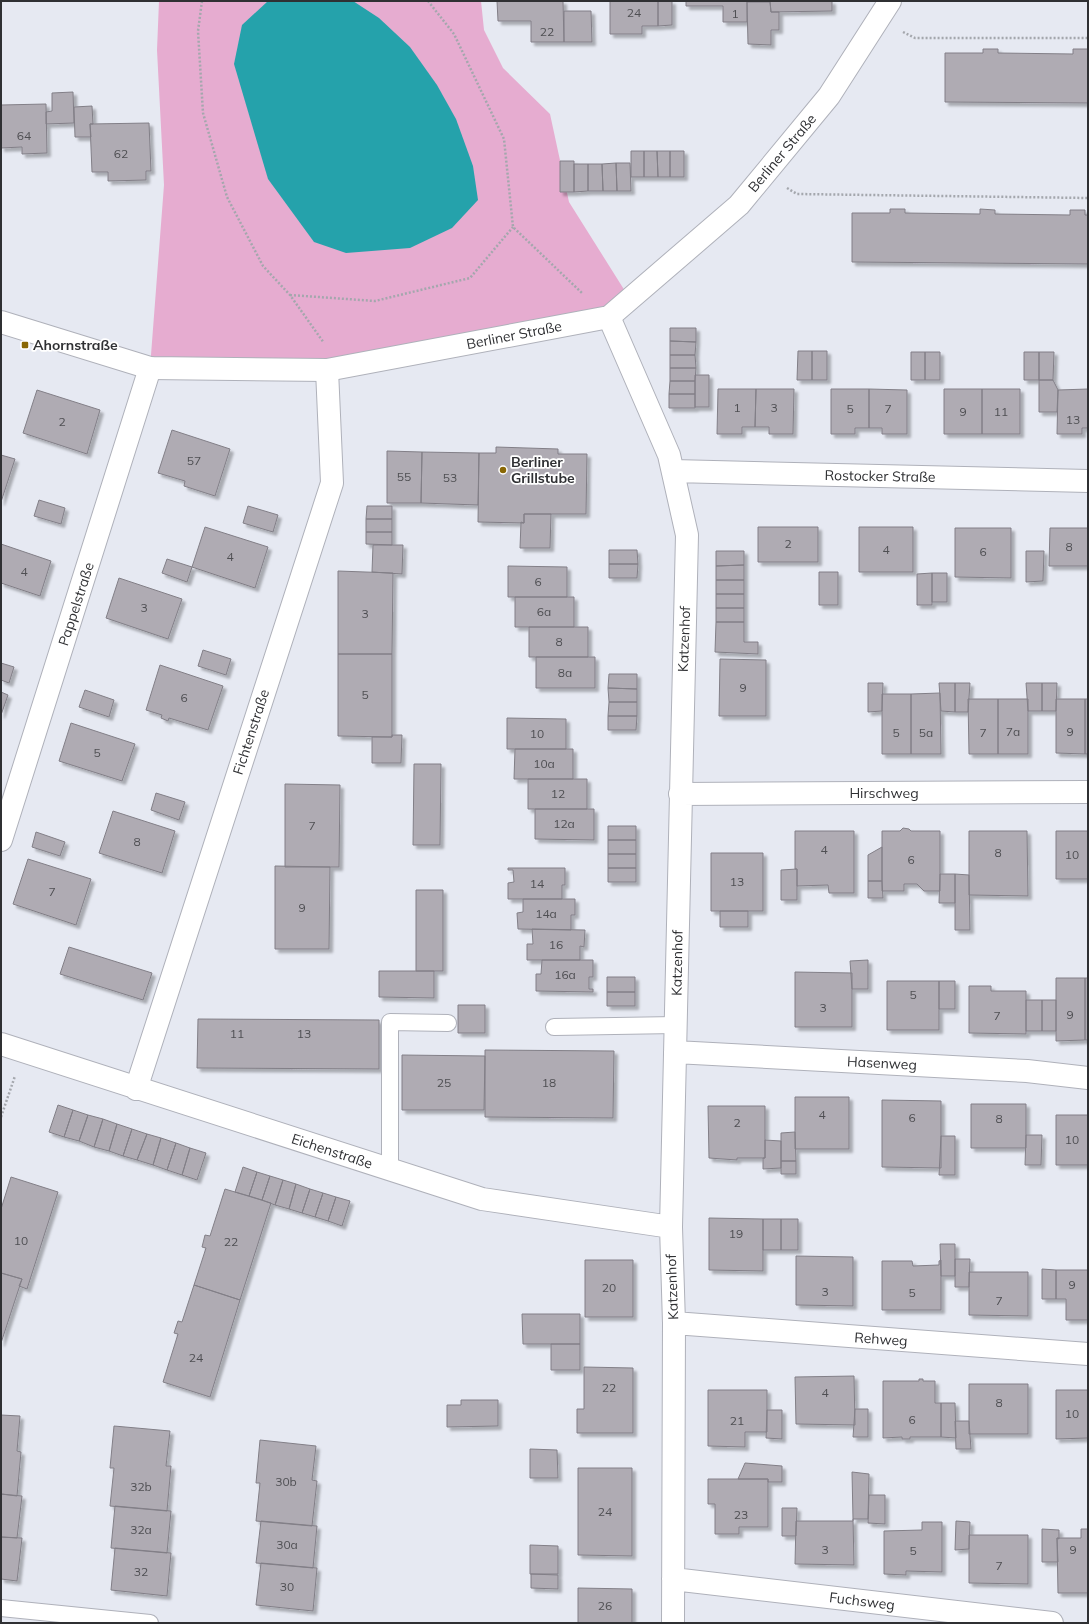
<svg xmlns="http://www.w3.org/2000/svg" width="1089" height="1624" viewBox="0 0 1089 1624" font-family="Mulish,sans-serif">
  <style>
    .green { fill: #e6acd0 }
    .water { fill: #25a2ab }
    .building { fill: #afabb3; stroke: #827f87; filter: url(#shadow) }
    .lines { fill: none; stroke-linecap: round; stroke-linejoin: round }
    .lane-casing { stroke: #afb1ba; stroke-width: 18 }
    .street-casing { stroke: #afb1ba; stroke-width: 24 }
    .secondary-casing { stroke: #afb1ba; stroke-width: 24 }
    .path { stroke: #a4a7ad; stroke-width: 2.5; stroke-dasharray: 2 2; stroke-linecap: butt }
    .lane { stroke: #fff; stroke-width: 16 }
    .street { stroke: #fff; stroke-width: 22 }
    .secondary { stroke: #fff; stroke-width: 22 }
    .poi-dot { fill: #896704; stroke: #fff; stroke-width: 1.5 }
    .labels { text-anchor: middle; stroke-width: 3.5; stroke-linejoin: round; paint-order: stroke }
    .number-label { font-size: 12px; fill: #4f4f53 }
    .street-label { font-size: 14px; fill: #2f3033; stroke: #fff }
    .poi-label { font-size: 14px; font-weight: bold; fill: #2f3033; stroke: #fff; text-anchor: start }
  </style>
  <defs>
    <filter id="shadow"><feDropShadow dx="3.5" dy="3.5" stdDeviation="1" flood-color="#0004"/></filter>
  </defs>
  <rect width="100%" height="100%" fill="#e6e9f2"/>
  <!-- green -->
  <path class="green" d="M159,1H481L484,30L503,68L550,114L569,202L630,299L609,317L327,370L150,368L164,185L157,50Z"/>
  <!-- water -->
  <path class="water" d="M268,1H353L379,18L410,47L437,85L456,119L473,166L478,200L452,228L410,248L346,253L314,242L268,179L234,64L242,25Z"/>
  <!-- building -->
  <path class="building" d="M497,1H563L564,42H531V21H498Z
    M610,1H658V26H642V34H610Z
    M658,1H672V25L658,26Z
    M686,1H747V22H723V6H686Z
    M770,1H832V11L771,12Z
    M747,2H770L771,12H779V30H771V45L748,44Z
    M564,11H591L592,42H564Z
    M983,49H998V53L1073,54V49H1088V103L945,102V53H983Z
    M73,92L74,123L46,124V112L52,111V93Z
    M46,104L47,153L22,154V147L1,148V105Z
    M92,106L93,124H90L91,137H75L74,107Z
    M149,123L151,171H146V180L108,181V172H92L90,124Z
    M631,151H644V177H631Z
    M644,151H657L658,177H644Z
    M657,151H670V177H658Z
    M670,151H684V177H670Z
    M560,161H574V192H560Z
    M616,163L617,191H603L602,164Z
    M616,163H630L631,191H617Z
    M574,164H588V191L574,192Z
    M588,164H602L603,191H588Z
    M890,209H905V213L980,214V209L995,210V214L1070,215V210H1085V215H1088V264L852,262V213H890Z
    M670,328H696V342L670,341Z
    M670,341L696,342L695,355H670Z
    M798,351H812V380H797Z
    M812,351H827V380H812Z
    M911,352H925V380H911Z
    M925,352H940V380H925Z
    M1024,352H1039V380H1024Z
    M1039,352H1054L1053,380H1039Z
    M670,355H695L696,368H670Z
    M670,368H696L695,381H670Z
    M695,375H709V407H695Z
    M1039,380H1053L1058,390L1057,412H1039Z
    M670,381H695V394H669Z
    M718,389H756L755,427H742V434H717Z
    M756,389H794L793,434H769V427H755Z
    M831,389H869V428H855V434H831Z
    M869,389L907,390V434H882V428H869Z
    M944,389H982V434H944Z
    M982,389H1020V434H982Z
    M1088,389V428H1082V434H1057L1058,390Z
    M37,390L100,410L87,454L23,433Z
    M669,394H695V408H669Z
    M172,430L230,449L215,496L184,486L185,481L158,473Z
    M496,447L558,449V454H587L586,514H524V523L478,522L479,453H496Z
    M387,451L422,452L421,503H387Z
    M422,452L479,453L478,505L421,503Z
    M1,455L15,459L1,502Z
    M39,500L65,508L61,524L34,516Z
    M248,506L278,515L273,532L243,523Z
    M367,506H392V519H366Z
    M524,514H551L550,548H520L521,522L524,523Z
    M366,519H392V532H366Z
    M205,527L268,547L255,588L192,567Z
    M758,527H818V562H758Z
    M859,527H913V572H859Z
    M955,528H1011V578L955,577Z
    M1050,528H1088V566H1049Z
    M366,532H392V545L366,544Z
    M1,544L51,561L40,596L1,583Z
    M373,545H403L402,574L372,572Z
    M609,550H637L638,564H609Z
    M716,551H744V565L716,566Z
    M1026,551H1044L1043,581L1026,582Z
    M167,559L192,567L187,582L162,573Z
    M609,564H638L637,578H609Z
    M744,565V580H716V566Z
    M508,566L567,567V597H508Z
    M338,571L393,573L392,654H338Z
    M819,572H838V605H819Z
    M932,573H947V602H932Z
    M932,573V605H917V574Z
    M119,578L182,599L168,639L106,618Z
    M716,580H744V594H716Z
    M716,594H744V608H716Z
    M515,597H574V627H515Z
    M716,608H744V622H716Z
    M716,622H744V642H758V654L715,652Z
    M529,627H588V657H529Z
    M203,650L231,659L226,675L198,666Z
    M338,654H392V737L338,736Z
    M536,657H595V688H536Z
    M720,659L766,660V716H719Z
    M1,663L14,667L9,683L1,680Z
    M160,665L223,686L208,730L169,718L168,721L161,718L162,715L146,710Z
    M609,674H637V689L608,688Z
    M868,683H883L882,711L868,712Z
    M939,683H955V712L941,711Z
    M955,683H970L968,712H955Z
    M1026,683H1042V711H1028Z
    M1042,683H1057L1056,711H1042Z
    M608,688L637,689V702H609Z
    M85,690L114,700L109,717L79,707Z
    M1,692L8,695L1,715Z
    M940,693L941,754H911V694Z
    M882,694H911V754H882Z
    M968,699H998V754H969Z
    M998,699H1028V754H998Z
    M1056,699H1085V754L1056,753Z
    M1085,699H1088V754H1085Z
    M609,702H637V716H608Z
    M608,716H637L636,730H608Z
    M507,718L566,719V749H507Z
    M71,723L135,744L122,781L59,761Z
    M392,735H402L401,763H372V737H392Z
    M515,749H573V779H514Z
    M414,764H441L440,845H413Z
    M528,779H587V809H528Z
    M285,784L340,785L339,867H285Z
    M156,793L185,802L179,820L151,810Z
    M535,809H594V840L535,839Z
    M113,811L175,831L162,873L99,853Z
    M608,826H636V840H608Z
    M903,828L909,829L911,831H940V891H924L917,884H904V891H882V831H900Z
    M795,831H854V893H829L828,885L797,886V869H795Z
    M969,831H1027L1028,896L969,895Z
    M1056,831H1088V879H1056Z
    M36,832L65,842L60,856L32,847Z
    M608,840H636V854H608Z
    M882,847V881H868V855Z
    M711,853H763V911H711Z
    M608,854H636V868H608Z
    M28,859L91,879L76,925L13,904Z
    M275,866L330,867L329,949H275Z
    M508,868H565V885H562V899H508V883L514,882L513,870H508Z
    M608,868H636V882H608Z
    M797,869V900H781V870Z
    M940,874H955V903H939Z
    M955,874L969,875L970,930H955Z
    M868,881H882L883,898H868Z
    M416,890H443V971H416Z
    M523,899H575V915H571V930L518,929L517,913L523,912Z
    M720,911H748V927H720Z
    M532,929L585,930L584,947L580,946V960H527V944H533Z
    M69,947L152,973L143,1000L60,974Z
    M542,960H593V977H589V989H593V992L536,991V974H541Z
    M868,960V989H852L850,961Z
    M379,971H434V998L379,997Z
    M795,972L852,973V1027H795Z
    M607,977H635V992H607Z
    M1056,978H1085V1040L1056,1041Z
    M1085,978H1088V1040H1085Z
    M887,981H939V1030H887Z
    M939,981H955V1009H939Z
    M969,986H991V991H1026V1034L969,1033Z
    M607,992H635V1006H607Z
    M1026,1000H1042V1031H1026Z
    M1042,1000H1056V1031H1042Z
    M458,1005H485V1033H458Z
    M198,1019L379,1020V1069L197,1068Z
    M485,1050L614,1051L613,1118L485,1117Z
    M402,1055L485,1056L484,1110H402Z
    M795,1097H849V1149H795Z
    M882,1100L941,1101V1168L882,1167Z
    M971,1104H1026V1148H971Z
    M58,1105L73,1110L64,1137L49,1132Z
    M708,1106H765V1158H737V1160L709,1158Z
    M73,1110L88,1115L79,1141L64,1137Z
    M88,1115L103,1119L94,1147L79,1141Z
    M1056,1115H1088V1165H1056Z
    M103,1119L117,1124L109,1151L94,1147Z
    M117,1124L132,1129L123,1156L109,1151Z
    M132,1129L147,1134L137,1160L123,1156Z
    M795,1132L796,1161H781V1133Z
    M147,1134L161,1138L153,1165L137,1160Z
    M1026,1135H1042L1041,1165H1025Z
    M941,1136H955V1175H939Z
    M161,1138L176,1143L167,1170L153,1165Z
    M765,1140L781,1141V1168L763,1169V1158H765Z
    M176,1143L190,1148L182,1175L167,1170Z
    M190,1148L206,1153L197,1180L182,1175Z
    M781,1161H796V1174H781Z
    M243,1167L257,1172L249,1196L235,1192Z
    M257,1172L270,1176L262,1200L249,1196Z
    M270,1176L283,1180L275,1205L262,1200Z
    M11,1177L58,1192L27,1289L19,1286L22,1279L1,1273V1209Z
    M283,1180L296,1184L289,1209L275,1205Z
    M296,1184L310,1189L302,1213L289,1209Z
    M225,1189L271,1203L240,1300L194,1285L206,1248L202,1247L205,1235L210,1236Z
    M310,1189L323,1193L315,1217L302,1213Z
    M323,1193L336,1197L328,1221L315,1217Z
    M336,1197L350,1201L342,1226L328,1221Z
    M709,1218L763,1219V1271L709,1270Z
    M763,1219H781V1250H763Z
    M781,1219H798V1250H781Z
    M940,1244H955V1276H941Z
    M796,1256L853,1257V1306L796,1305Z
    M955,1259H970L969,1287H955Z
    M585,1260H633V1317H585Z
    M941,1260V1310H882V1261H912L913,1266L939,1265V1261Z
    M1042,1269L1056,1270V1299H1042Z
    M1056,1270H1088V1320H1066V1299H1056Z
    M969,1272H1028V1316L969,1315Z
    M1,1273L22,1279L1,1343Z
    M194,1285L240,1300L210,1397L163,1382L178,1334L174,1333L178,1321L182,1322Z
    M522,1314H580V1344H523Z
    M551,1344H580V1370H551Z
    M584,1367L633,1368V1433H577V1409H584Z
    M854,1376L855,1425L796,1424L795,1377Z
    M919,1379H923V1381H935V1403H941V1437H910V1439H902V1437L883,1438V1381H919Z
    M969,1384H1028V1434H969Z
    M708,1390H767V1432H745V1447L708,1446Z
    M1056,1390H1088V1438L1056,1439Z
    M461,1400H498V1426L447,1427V1405H461Z
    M941,1403H955L956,1438L941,1437Z
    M855,1409H868V1437H853Z
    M767,1410H782V1439L766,1438Z
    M1,1415L20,1416L17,1451L21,1452L17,1496L1,1494Z
    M955,1421H969L971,1449H956Z
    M114,1426L170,1431L166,1466H171L167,1511L110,1506L114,1468H110Z
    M260,1440L316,1446L312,1480L317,1481L312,1526L256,1521L260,1483H256Z
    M530,1449L557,1450L558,1478H530Z
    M745,1463L782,1466V1482H768V1479H738Z
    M578,1468H632V1556L578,1555Z
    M852,1472L869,1474L868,1519H853Z
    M708,1479H768V1527H739V1534H715V1504H708Z
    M1,1494L22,1496L17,1538L1,1537Z
    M869,1495H885V1524L868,1523Z
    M115,1506L171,1511L167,1553L111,1548Z
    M782,1508H797L796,1536H782Z
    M853,1519L854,1565L795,1564L796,1521H853Z
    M261,1521L317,1526L313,1568L256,1563Z
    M956,1521L970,1522L969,1549L955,1550Z
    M922,1522H942V1572L906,1571V1575L884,1574V1531L922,1530Z
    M1042,1529L1059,1530V1539L1057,1538L1058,1562H1042Z
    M1081,1529H1088V1593H1058L1057,1538H1081Z
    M969,1535H1028V1584L969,1583Z
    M1,1537L22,1538L17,1581L1,1579Z
    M530,1545L558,1546V1574H530Z
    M115,1548L171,1553L167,1596L111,1590Z
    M261,1563L317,1568L313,1611L256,1605Z
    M531,1574L558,1575V1589L531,1588Z
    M578,1588L632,1589V1623H578Z"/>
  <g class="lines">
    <!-- lane casing -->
    <g class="lane-casing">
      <path id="lane" d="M554,1027L676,1025
        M390,1169V1022L448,1023
        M1,1608L150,1623"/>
    </g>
    <!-- street casing -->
    <g class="street-casing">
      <path id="street" d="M609,317L669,455L687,535L671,1227L674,1323L673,1623
        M673,471L1088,481
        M680,794L1088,792
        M1,840L150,368
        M1,1044L482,1199L671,1227
        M675,1052L1027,1071L1088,1078
        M136,1089L332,483L327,370
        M674,1323L1088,1354
        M673,1579L1052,1623"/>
    </g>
    <!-- secondary casing -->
    <g class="secondary-casing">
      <path id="secondary" d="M1,322L150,368L327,370L609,317L739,205L829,96L890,1"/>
    </g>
    <!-- path -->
    <path class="path" d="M202,1L198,31L203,113L227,197L263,266L290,295L324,343
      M428,1L454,34L504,139L513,227L582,293
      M903,32L915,38H1088
      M787,188L797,194L1088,198
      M290,295L375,301L470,278L513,227
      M1,1117L15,1076"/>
    <!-- lane -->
    <use href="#lane" class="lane"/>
    <!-- street -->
    <use href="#street" class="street"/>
    <!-- secondary -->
    <use href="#secondary" class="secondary"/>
  </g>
  <!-- markers -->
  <g class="poi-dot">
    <rect x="21" y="341" width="8" height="8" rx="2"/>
    <circle cx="503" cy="470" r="4"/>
  </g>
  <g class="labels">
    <!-- number labels -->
    <g class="number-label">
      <text x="634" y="17">24</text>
      <text x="735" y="18">1</text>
      <text x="547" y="36">22</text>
      <text x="24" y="140">64</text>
      <text x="121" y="158">62</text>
      <text x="737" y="412">1</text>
      <text x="774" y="412">3</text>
      <text x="850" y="413">5</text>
      <text x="888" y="413">7</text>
      <text x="963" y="416">9</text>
      <text x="1001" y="416">11</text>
      <text x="1073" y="424">13</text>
      <text x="62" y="426">2</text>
      <text x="194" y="465">57</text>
      <text x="404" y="481">55</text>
      <text x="450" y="482">53</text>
      <text x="788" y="548">2</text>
      <text x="1069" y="551">8</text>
      <text x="886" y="554">4</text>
      <text x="983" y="556">6</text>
      <text x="230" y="561">4</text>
      <text x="24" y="576">4</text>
      <text x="538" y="586">6</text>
      <text x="144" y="612">3</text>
      <text x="544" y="616">6a</text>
      <text x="365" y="618">3</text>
      <text x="559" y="646">8</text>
      <text x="565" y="677">8a</text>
      <text x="743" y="692">9</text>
      <text x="365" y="699">5</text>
      <text x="184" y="702">6</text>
      <text x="1013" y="736">7a</text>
      <text x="1070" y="736">9</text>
      <text x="896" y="737">5</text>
      <text x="926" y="737">5a</text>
      <text x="983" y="737">7</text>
      <text x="537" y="738">10</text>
      <text x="97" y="757">5</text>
      <text x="544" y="768">10a</text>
      <text x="558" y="798">12</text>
      <text x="564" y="828">12a</text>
      <text x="312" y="830">7</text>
      <text x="137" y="846">8</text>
      <text x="824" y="854">4</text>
      <text x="998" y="857">8</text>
      <text x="1072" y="859">10</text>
      <text x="911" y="864">6</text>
      <text x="737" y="886">13</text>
      <text x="537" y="888">14</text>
      <text x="52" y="896">7</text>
      <text x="302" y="912">9</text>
      <text x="546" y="918">14a</text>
      <text x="556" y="949">16</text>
      <text x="565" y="979">16a</text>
      <text x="913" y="999">5</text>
      <text x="823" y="1012">3</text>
      <text x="1070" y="1019">9</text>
      <text x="997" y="1020">7</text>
      <text x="237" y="1038">11</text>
      <text x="304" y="1038">13</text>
      <text x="444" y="1087">25</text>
      <text x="549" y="1087">18</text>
      <text x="822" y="1119">4</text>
      <text x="912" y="1122">6</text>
      <text x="999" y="1123">8</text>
      <text x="737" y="1127">2</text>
      <text x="1072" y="1144">10</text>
      <text x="736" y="1238">19</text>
      <text x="21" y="1245">10</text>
      <text x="231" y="1246">22</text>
      <text x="1072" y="1289">9</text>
      <text x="609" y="1292">20</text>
      <text x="825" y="1296">3</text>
      <text x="912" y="1297">5</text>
      <text x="999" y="1305">7</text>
      <text x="196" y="1362">24</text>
      <text x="609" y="1392">22</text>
      <text x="825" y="1397">4</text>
      <text x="999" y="1407">8</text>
      <text x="1072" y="1418">10</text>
      <text x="912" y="1424">6</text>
      <text x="737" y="1425">21</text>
      <text x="286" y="1486">30b</text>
      <text x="141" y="1491">32b</text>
      <text x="605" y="1516">24</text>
      <text x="741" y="1519">23</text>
      <text x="141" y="1534">32a</text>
      <text x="287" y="1549">30a</text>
      <text x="825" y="1554">3</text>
      <text x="1073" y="1554">9</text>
      <text x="913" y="1555">5</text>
      <text x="999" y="1570">7</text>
      <text x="141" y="1576">32</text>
      <text x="287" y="1591">30</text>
      <text x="605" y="1610">26</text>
    </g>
    <!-- street labels -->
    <g class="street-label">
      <text transform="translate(782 153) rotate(-50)" y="5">Berliner Straße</text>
      <text transform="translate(514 335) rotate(-11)" y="5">Berliner Straße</text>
      <text transform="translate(880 476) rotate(1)" y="5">Rostocker Straße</text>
      <text transform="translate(76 604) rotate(-72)" y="5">Pappelstraße</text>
      <text transform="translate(684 639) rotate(-88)" y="5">Katzenhof</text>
      <text transform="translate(251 732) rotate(-72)" y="5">Fichtenstraße</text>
      <text x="884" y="798">Hirschweg</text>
      <text transform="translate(677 963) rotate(-89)" y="5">Katzenhof</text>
      <text transform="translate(882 1063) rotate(3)" y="5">Hasenweg</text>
      <text transform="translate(332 1151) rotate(18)" y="5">Eichenstraße</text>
      <text transform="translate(672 1287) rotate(-92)" y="5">Katzenhof</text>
      <text transform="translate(881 1339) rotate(4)" y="5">Rehweg</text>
      <text transform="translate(862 1601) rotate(7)" y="5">Fuchsweg</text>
    </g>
    <!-- poi labels -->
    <g class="poi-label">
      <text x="33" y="350">Ahornstraße</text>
      <text x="511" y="467">Berliner<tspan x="511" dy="16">Grillstube</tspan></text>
    </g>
  </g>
  <!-- border -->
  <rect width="1089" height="1624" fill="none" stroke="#2f3033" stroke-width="4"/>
</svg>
